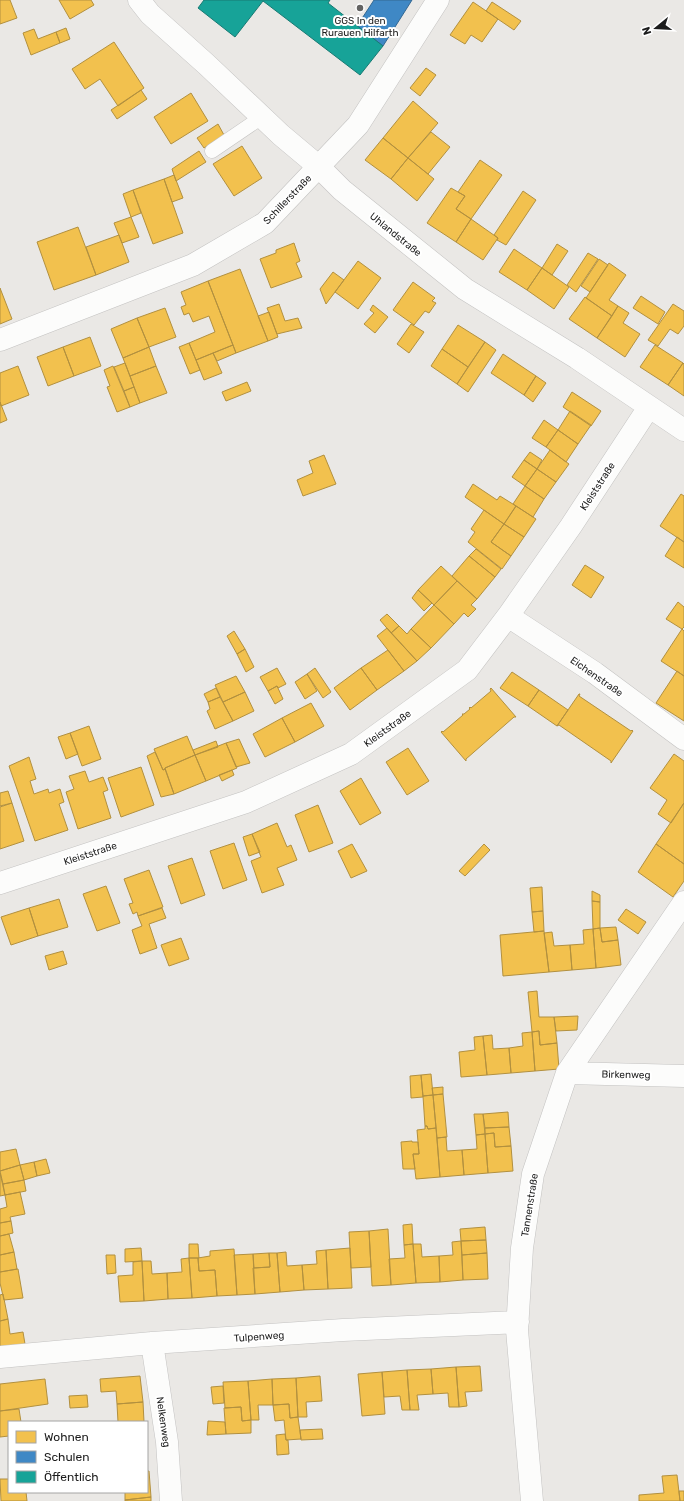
<svg xmlns="http://www.w3.org/2000/svg" width="684" height="1501" viewBox="0 0 684 1501" font-family="Rubik,sans-serif">
  <style>
    .homes { fill: #f2c14e; stroke: #b2903f }
    .schools { fill: #3f88c5; stroke: #346892 }
    .public { fill: #17a398; stroke: #187a73 }
    .lines { fill: none; stroke-linecap: round; stroke-linejoin: round }
    .service-casing { stroke: #c3c2c1; stroke-width: 15 }
    .minor-casing { stroke: #c3c2c1; stroke-width: 23 }
    .service { stroke: #fcfcfb; stroke-width: 14 }
    .minor { stroke: #fcfcfb; stroke-width: 22 }
    .poi-dot { fill: #646362; stroke: #fff; stroke-width: 1.5 }
    .labels { text-anchor: middle; stroke-width: 4; stroke-linejoin: round; paint-order: stroke }
    .poi-label { font-size: 10px; fill: #1c1c1c; stroke: #fff }
    .street-label { font-size: 10px; fill: #1c1c1c; stroke: #fff }
  </style>
  <rect width="100%" height="100%" fill="#eae8e5"/>
  <!-- homes -->
  <path class="homes" d="M0,0H10L17,18L0,24Z
    M59,0H91L94,5L70,19Z
    M473,2L498,19L482,42L471,35L465,44L450,35Z
    M492,2L521,21L514,30L486,11Z
    M66,28L70,39L60,43L56,32Z
    M34,29L38,39L56,32L60,43L31,55L23,33Z
    M114,42L144,88L118,106L100,79L85,89L72,69Z
    M426,68L436,75L420,96L410,88Z
    M141,90L147,99L117,119L111,110Z
    M191,93L208,121L171,144L154,117Z
    M413,101L438,123L408,158L383,138Z
    M218,124L224,135L204,148L197,138Z
    M431,132L450,147L428,174L408,158Z
    M383,138L408,158L391,179L365,160Z
    M242,146L262,178L234,196L213,164Z
    M199,151L206,162L176,181L172,169Z
    M408,158L434,179L417,201L391,179Z
    M480,160L502,175L471,219L456,209L465,196L458,192Z
    M174,175L183,198L172,202L164,179Z
    M164,179L183,233L153,244L133,190Z
    M451,188L465,196L456,209L471,219L456,242L427,223Z
    M133,190L141,213L131,217L123,194Z
    M523,191L536,200L506,245L497,240L498,238L494,235Z
    M131,217L139,237L122,243L114,223Z
    M471,219L498,238L483,260L456,242Z
    M78,227L96,275L54,290L37,242Z
    M119,235L129,262L96,275L86,247Z
    M294,243L300,261L296,263L302,277L271,288L260,259L276,253V250Z
    M557,244L568,251L552,275L542,268Z
    M514,249L542,268L527,290L499,272Z
    M588,253L598,259L576,292L567,285Z
    M599,259L608,265L590,292L581,286Z
    M358,261L381,278L358,309L335,292Z
    M609,263L626,275L609,300L618,306L612,316L586,298Z
    M542,268L569,287L554,309L527,290Z
    M240,269L268,341L236,353L208,281Z
    M333,272L344,280L326,304L320,289Z
    M208,281L233,345L196,360L189,343L215,332L209,316L193,322L189,313L184,315L181,307L186,305L181,292Z
    M413,282L435,298L432,301L436,303L429,313L425,311L414,325L393,310Z
    M0,288L12,319L0,324Z
    M641,296L665,312L658,324L633,308Z
    M585,297L612,316L597,338L569,319Z
    M279,304L285,321L298,318L302,328L277,334L267,308Z
    M673,304L684,311V326L678,334L670,329L658,346L648,340Z
    M373,305L388,317L375,333L364,324L374,313L370,310Z
    M618,306L629,313L623,323L640,334L625,357L597,338Z
    M165,308L176,337L149,347L137,318Z
    M269,312L278,337L268,341L258,316Z
    M137,318L149,347L123,358L111,329Z
    M411,324L424,332L409,353L397,344Z
    M458,325L485,342L468,367L442,349Z
    M90,337L101,366L74,376L63,347Z
    M485,342L496,350L468,392L457,384Z
    M189,343L200,370L190,374L179,347Z
    M233,345L236,353L217,361L213,353Z
    M655,345L683,363L668,385L640,367Z
    M63,347L74,376L48,386L37,357Z
    M149,347L156,366L130,376L123,358Z
    M442,349L468,367L457,384L431,366Z
    M213,353L222,373L204,380L196,360Z
    M503,354L536,376L524,395L491,373Z
    M125,363L134,387L124,391L114,367Z
    M683,363L684,364V396L668,385Z
    M18,366L29,395L1,406L0,402V373Z
    M113,366L130,407L117,412L107,387L110,386L104,370Z
    M156,366L167,393L140,403L130,376Z
    M536,376L546,383L533,402L524,395Z
    M247,382L251,391L226,401L222,392Z
    M134,387L140,403L130,407L124,391Z
    M572,392L601,411L591,426L563,407Z
    M0,402L7,420L0,423Z
    M570,411L591,425L578,444L558,430Z
    M544,420L558,430L546,447L532,438Z
    M558,430L578,444L566,462L546,447Z
    M550,450L569,464L556,482L537,469Z
    M530,452L542,460L537,469L524,460Z
    M324,455L336,484L303,496L297,480L313,473L309,461Z
    M524,460L537,469L525,486L512,477Z
    M537,469L556,482L544,499L525,486Z
    M473,484L497,500L500,496L516,506L504,524L465,497Z
    M525,486L544,499L533,517L513,504Z
    M681,494L684,496V542L660,526Z
    M516,506L536,519L524,537L504,524Z
    M484,510L504,524L491,542L511,556L502,569L468,542L475,532L471,529Z
    M504,524L524,537L511,556L491,542Z
    M677,537L684,542V568L665,556Z
    M476,549L501,569L495,577L469,556Z
    M469,556L495,577L477,599L452,576Z
    M585,565L604,577L591,598L572,585Z
    M441,566L457,581L434,605L418,590Z
    M457,581L477,599L471,605L476,609L468,617L464,613L454,624L434,605Z
    M418,590L432,603L424,611L412,598Z
    M678,602L684,607V627L682,629L666,619Z
    M434,605L454,624L431,648L411,629Z
    M387,614L399,626L391,633L380,620Z
    M399,626L407,634L411,629L431,648L417,661L391,633Z
    M387,628L417,661L404,671L377,636Z
    M682,629L684,631V676L661,661Z
    M234,631L245,649L237,654L227,636Z
    M245,649L254,667L246,672L237,654Z
    M388,650L404,671L377,690L361,668Z
    M277,668L286,684L278,688L277,686L268,691L260,677Z
    M315,668L331,692L323,698L307,674Z
    M361,668L377,690L350,710L334,688Z
    M677,671L684,676V721L656,703Z
    M512,672L539,690L528,706L500,688Z
    M307,674L317,691L305,699L295,682Z
    M236,676L245,692L223,702L215,685Z
    M277,686L283,699L275,704L268,691Z
    M216,688L220,697L208,702L204,694Z
    M491,688L516,717H514L466,759V761L441,732L442,731L443,732L463,715L462,714H464L470,709L469,708L470,707L471,708L491,691L490,689Z
    M539,690L568,710L557,726L528,706Z
    M245,692L254,711L233,721L223,702Z
    M579,694H580L579,696L631,731L632,730L633,731L611,763V761L559,725L557,726Z
    M220,697L233,721L215,729L207,711L210,709L208,702Z
    M311,703L324,726L295,742L282,718Z
    M282,718L295,742L265,757L253,734Z
    M89,726L101,759L82,766L70,733Z
    M70,733L78,754L66,759L58,737Z
    M187,736L195,755L165,768V769L163,770L154,749Z
    M239,739L250,763L236,767L226,743Z
    M216,741L218,747L195,755L193,750Z
    M226,743L237,768L206,781L195,755Z
    M408,748L429,781L407,795L386,762Z
    M155,752L163,770L165,769L174,794L161,797L147,756Z
    M674,754L684,761V803L671,823L658,814L667,800L650,788Z
    M195,755L206,781L174,794L165,768Z
    M29,757L36,779L30,781L34,794L48,789L49,793L60,789L64,802L59,804L68,830L35,841L9,766Z
    M141,767L154,805L121,817L108,778Z
    M232,770L234,775L222,781L219,775Z
    M85,771L89,782L103,777L108,790L103,792L111,818L78,829L66,792L74,789L69,776Z
    M361,778L381,813L360,825L340,791Z
    M8,791L12,803L0,806V793Z
    M12,803L24,841L0,849V807Z
    M684,803V864L656,844Z
    M318,805L333,843L309,852L295,815Z
    M277,823L287,847L291,845L297,860L277,868L284,885L262,893L251,861L261,857L252,834Z
    M252,834L260,852L249,856L243,837Z
    M234,843L247,880L223,889L210,851Z
    M352,844L367,871L351,878L338,851Z
    M484,844L490,850L465,876L459,871Z
    M656,844L684,864V881L673,897L638,872Z
    M192,858L205,895L181,904L168,866Z
    M149,870L163,907L138,916L137,912L133,914L129,904L133,903L124,879Z
    M106,886L120,923L97,931L83,894Z
    M542,887L543,911L532,912L530,888Z
    M592,891L600,895V902L592,901Z
    M59,899L68,927L38,936L29,908Z
    M592,901L600,902V928L593,929Z
    M29,908L38,936L11,945L1,917Z
    M162,908L166,918L149,924L157,948L140,954L132,930L142,926L138,916Z
    M626,909L646,922L638,934L618,920Z
    M543,911L544,931L534,932L532,912Z
    M616,927L618,940L602,942L600,928Z
    M600,928L602,942L618,940L621,965L596,968L593,929Z
    M593,929L596,968L572,970L570,945L584,944L583,930Z
    M544,931L549,972L503,976L500,935Z
    M552,932L554,946L570,945L572,970L549,972L544,933Z
    M181,938L189,959L169,966L161,945Z
    M63,951L67,964L49,970L45,956Z
    M537,991L539,1017H554L557,1043L540,1045L539,1031L532,1032L528,992Z
    M578,1016L577,1030L556,1031L554,1017Z
    M539,1031L540,1045L557,1043L559,1069L535,1071L532,1032Z
    M532,1032L535,1071L511,1073L509,1048L523,1046L522,1033Z
    M492,1035L493,1049L509,1048L511,1073L487,1075L483,1036Z
    M483,1036L487,1075L461,1077L459,1052L475,1050L474,1037Z
    M431,1074L433,1095L423,1096L421,1075Z
    M421,1075L423,1097L411,1098L410,1076Z
    M443,1087V1094L433,1095L432,1088Z
    M443,1094L447,1137L437,1138L433,1095Z
    M433,1095L436,1128L428,1129L427,1126H425L423,1096Z
    M508,1112L509,1127L485,1128L483,1114Z
    M474,1114H483L485,1134L476,1135Z
    M425,1126H427L428,1129L436,1128L440,1177L416,1179L413,1154H419L417,1130L425,1129Z
    M509,1127L511,1146L495,1147L494,1133L485,1134V1128Z
    M494,1133L495,1147L511,1146L513,1171L488,1173L485,1134Z
    M485,1134L488,1173L464,1175L462,1150L477,1149L476,1135Z
    M446,1137L447,1151L462,1150L464,1175L440,1177L437,1138Z
    M412,1141V1142H418L419,1154H413L415,1169H403L401,1142Z
    M16,1149L20,1165L0,1171V1152Z
    M46,1159L50,1173L37,1176L34,1162Z
    M34,1162L37,1176L24,1180L20,1165Z
    M20,1165L24,1180L3,1184L0,1171Z
    M0,1173L5,1195L0,1196Z
    M24,1180L26,1191L5,1195L3,1184Z
    M20,1192L25,1214L10,1217L11,1221L0,1223V1209L7,1207L5,1195Z
    M11,1221L13,1233L0,1236V1223Z
    M412,1224L413,1244L404,1245L403,1225Z
    M485,1227L486,1240L461,1241L460,1229Z
    M388,1229L391,1285L372,1286L369,1231Z
    M369,1231L371,1267L351,1268L349,1232Z
    M9,1234L14,1252L0,1255V1236Z
    M486,1240L487,1253L462,1255L461,1241Z
    M461,1241L463,1280L440,1282L439,1256L453,1255L452,1242Z
    M189,1244H198L199,1258H189Z
    M413,1244H421L422,1257L439,1256L440,1282L416,1283Z
    M413,1244L416,1283L391,1285L389,1259L405,1258L404,1245Z
    M141,1248L142,1261L125,1262V1249Z
    M350,1248L352,1288L328,1289L326,1250Z
    M234,1249L237,1295L217,1296L215,1270L199,1271L198,1258L210,1256V1251Z
    M326,1250L328,1289L304,1290L302,1265L317,1264L316,1251Z
    M14,1252L17,1269L0,1272V1255Z
    M286,1252L287,1266L302,1265L304,1290L280,1292L277,1253Z
    M269,1253L270,1267L254,1268L253,1254Z
    M269,1253H277L280,1292L255,1294L253,1268L270,1267Z
    M487,1253L488,1279L463,1280L462,1255Z
    M253,1254L255,1294L237,1295L234,1255Z
    M106,1255H115L116,1273L107,1274Z
    M189,1258L192,1298L168,1299L167,1273L182,1272L181,1259Z
    M189,1258H198L199,1271L215,1270L217,1296L192,1298Z
    M142,1261L144,1301L120,1302L118,1276L133,1275V1262Z
    M142,1261H151L152,1274L167,1273L168,1299L144,1301Z
    M18,1269L23,1298L4,1300L0,1283V1272Z
    M3,1294L8,1319L0,1321V1295Z
    M8,1319L10,1334L23,1332L25,1344L0,1348V1321Z
    M480,1366L482,1391L465,1392L467,1406L459,1407L456,1367Z
    M456,1367L459,1407H449L448,1393L433,1394L431,1369Z
    M431,1369L433,1394L417,1395L419,1410H410L407,1370Z
    M407,1370L410,1410H402L400,1396L384,1397L382,1372Z
    M382,1372L385,1414L362,1416L358,1374Z
    M140,1376L143,1402L117,1404L116,1391L101,1392L100,1379Z
    M320,1376L322,1401L306,1402L307,1417H298L296,1378Z
    M296,1378L298,1417L290,1418L289,1404L273,1405L272,1379Z
    M45,1379L48,1404L0,1411V1384Z
    M272,1379L273,1405H258L259,1420H251L248,1381Z
    M248,1381L251,1420L242,1421L241,1407L225,1408L223,1382Z
    M223,1386L224,1403L213,1404L211,1387Z
    M87,1395L88,1407L70,1408L69,1396Z
    M143,1402L144,1422H118L117,1404Z
    M289,1404L290,1418L298,1417L301,1439L286,1440L284,1420L275,1421L273,1405Z
    M241,1407L242,1421L251,1420V1433L226,1434L224,1408Z
    M19,1409L21,1422H9V1436L0,1437V1411Z
    M208,1421L225,1422L226,1434L207,1435Z
    M322,1429L323,1439L301,1440L300,1430Z
    M285,1434L286,1440H288L289,1454L277,1455L276,1435Z
    M147,1471H149L151,1497L125,1500V1492H147Z
    M677,1475L680,1501H639V1495L664,1493L662,1476Z
    M0,1479H9V1492H26L27,1501H1Z
    M679,1491H684V1501H680Z
    M151,1497V1501H125V1500Z"/>
  <!-- schools -->
  <path class="schools" d="M374,0H412L383,46L357,26Z"/>
  <!-- public -->
  <path class="public" d="M204,0H330L328,3L383,46L360,75L263,1L235,37L198,8Z"/>
  <g class="lines">
    <!-- service casing -->
    <g class="service-casing">
      <path id="service" d="M212,151L262,117"/>
    </g>
    <!-- minor casing -->
    <g class="minor-casing">
      <path id="minor" d="M139,0L150,14L206,64L281,135L318,166L342,190L465,289L577,358L684,430
        M0,340L193,265L265,223L358,125L438,0
        M508,616L595,673L684,739
        M0,883L246,802L351,754L467,670L508,616L571,526L649,407
        M567,1073L684,1076
        M152,1343L167,1442L171,1501
        M0,1357L152,1343L343,1330L518,1322
        M532,1501L517,1330L522,1248L533,1174L567,1073L684,902"/>
    </g>
    <!-- service -->
    <use href="#service" class="service"/>
    <!-- minor -->
    <use href="#minor" class="minor"/>
  </g>
  <!-- markers -->
  <circle class="poi-dot" cx="360" cy="8" r="4"/>
  <g class="labels">
    <!-- poi labels -->
    <g class="poi-label">
      <text x="360" y="24">GGS In den<tspan x="360" dy="12">Rurauen Hilfarth</tspan></text>
    </g>
    <!-- street labels -->
    <g class="street-label">
      <text transform="translate(287 199) rotate(-46)" y="4">Schillerstraße</text>
      <text transform="translate(396 234) rotate(39)" y="4">Uhlandstraße</text>
      <text transform="translate(597 486) rotate(-57)" y="4">Kleiststraße</text>
      <text transform="translate(597 676) rotate(35)" y="4">Eichenstraße</text>
      <text transform="translate(387 728) rotate(-36)" y="4">Kleiststraße</text>
      <text transform="translate(90 853) rotate(-18)" y="4">Kleiststraße</text>
      <text transform="translate(626 1074) rotate(1)" y="4">Birkenweg</text>
      <text transform="translate(529 1205) rotate(-81)" y="4">Tannenstraße</text>
      <text transform="translate(259 1336) rotate(-4)" y="4">Tulpenweg</text>
      <text transform="translate(164 1422) rotate(82)" y="4">Nelkenweg</text>
    </g>
  </g>
  <!-- legend -->
  <rect x="8" y="1421" width="140" height="72" fill="#ffffff" stroke="#a4a4a4"/>
  <rect x="16" y="1431" width="20" height="12" fill="#f2c14e" stroke="#a4a4a4"/>
  <text x="44" y="1441" font-size="12" fill="#1c1c1c">Wohnen</text>
  <rect x="16" y="1451" width="20" height="12" fill="#3f88c5" stroke="#a4a4a4"/>
  <text x="44" y="1461" font-size="12" fill="#1c1c1c">Schulen</text>
  <rect x="16" y="1471" width="20" height="12" fill="#17a398" stroke="#a4a4a4"/>
  <text x="44" y="1481" font-size="12" fill="#1c1c1c">Öffentlich</text>
  <!-- north arrow -->
  <g transform="translate(656 28) rotate(252)" stroke="#ffffff" stroke-width="3" paint-order="stroke">
  <path d="M0-3L7 15L0 10L-7 15Z" fill="#1c1c1c"/>
  <text y="-6" font-size="11" font-weight="bold" text-anchor="middle" fill="#1c1c1c">N</text>
  </g>
</svg>
